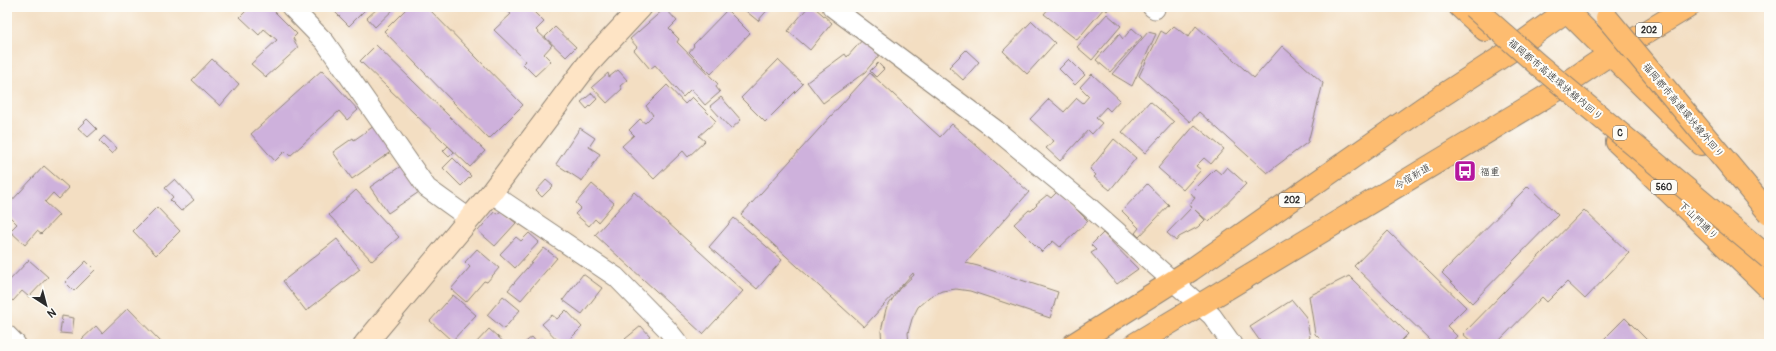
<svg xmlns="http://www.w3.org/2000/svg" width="1776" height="351" viewBox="0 0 1776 351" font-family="Pangolin,'Klee One',sans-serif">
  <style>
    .building { fill: #ceb1dc }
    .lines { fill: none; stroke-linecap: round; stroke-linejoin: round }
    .street-casing { stroke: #8f8476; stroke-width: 21 }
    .secondary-casing { stroke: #8f8476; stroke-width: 24 }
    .primary-casing { stroke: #8f8476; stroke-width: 24 }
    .highway-casing { stroke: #8f8476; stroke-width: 24 }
    .street { stroke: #fff; stroke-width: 19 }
    .secondary { stroke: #fee4c5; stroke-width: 22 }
    .primary { stroke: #fdbc6f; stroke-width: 22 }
    .highway { stroke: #fdbc6f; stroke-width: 22 }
    .highway-bridge-casing { stroke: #8f8476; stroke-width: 24; stroke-linecap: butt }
    .highway-bridge { stroke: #fdbc6f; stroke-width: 22 }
    .labels { text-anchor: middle; stroke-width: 4; stroke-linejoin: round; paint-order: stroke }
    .shield { fill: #fdfcf7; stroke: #6a6a68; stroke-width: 1 }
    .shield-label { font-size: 9px; font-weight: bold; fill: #2b2b2b }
    .street-label { font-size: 10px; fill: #2b2b2b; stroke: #fdfcf7 }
    .poi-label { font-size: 10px; fill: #2b2b2b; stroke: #fdfcf7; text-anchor: start }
  </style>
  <rect width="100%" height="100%" fill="#fdfcf7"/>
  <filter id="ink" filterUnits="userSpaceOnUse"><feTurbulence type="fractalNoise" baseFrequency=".025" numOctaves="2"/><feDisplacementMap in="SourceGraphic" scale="8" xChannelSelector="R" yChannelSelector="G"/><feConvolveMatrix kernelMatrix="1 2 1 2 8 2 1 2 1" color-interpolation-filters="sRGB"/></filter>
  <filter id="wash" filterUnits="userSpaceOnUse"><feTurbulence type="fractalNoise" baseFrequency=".012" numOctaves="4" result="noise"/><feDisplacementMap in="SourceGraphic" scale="16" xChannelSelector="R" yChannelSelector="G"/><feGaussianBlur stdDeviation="0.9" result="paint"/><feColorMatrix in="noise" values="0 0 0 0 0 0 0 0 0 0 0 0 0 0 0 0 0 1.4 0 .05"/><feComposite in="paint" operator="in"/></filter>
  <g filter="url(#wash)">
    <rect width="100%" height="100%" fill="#f3dec2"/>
    <g id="blocks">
      <!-- building -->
      <path class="building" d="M250,7H270L297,34L293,38L298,48L266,77L251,64L277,40L264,29L259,35L240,17Z
        M330,7H368L349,26Z
        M379,7H396L375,27L367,18Z
        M408,7H427L523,105L489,139L384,31Z
        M503,7H529L544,22L536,30L552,45L544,54L551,61L535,76L523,64L526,61L494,30L511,14Z
        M741,7H770L758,21Z
        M808,7H814L832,23L810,50L788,31Z
        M1050,7H1110L1107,11L1104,8L1077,40L1044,14Z
        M665,8L677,21L669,29L679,39L677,42L718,84L716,87L720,92L705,105L691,89L683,97L655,65L650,69L634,50L637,47L630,39Z
        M727,10L750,33L711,74L689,52L694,46L693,45Z
        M1107,14L1121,26L1092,60L1077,47Z
        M1032,21L1055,43L1027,74L1003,51Z
        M1174,26L1188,37L1196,26L1254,78L1282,46L1323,83L1308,142L1267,173L1199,112L1190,122L1139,76L1161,31L1166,34Z
        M555,27L576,47L566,57L545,37Z
        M1132,28L1142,37L1110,72L1096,60L1119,34L1123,39Z
        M1148,32L1156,34L1132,86L1112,74Z
        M864,38L881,53L865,72L823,103L807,82L845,54L847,57Z
        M376,45L485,151L470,167L360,61Z
        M966,50L979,62L963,80L949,67Z
        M212,59L239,84L220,106L192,80Z
        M1069,59L1085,75L1075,85L1059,69Z
        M778,60L803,84L765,122L741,98Z
        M878,63L884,69L876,77L870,71Z
        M322,70L358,110L347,120L339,111L290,156L285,151L275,161L251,134Z
        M618,70L627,80L620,86L622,89L607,103L592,87L608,73L609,77Z
        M870,73L940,137L952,124L1029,192L966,263L978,266L1058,292L1050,318L970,291L956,289L942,291L929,297L918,307L912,319L908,333L909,344H882L881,331L886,309L899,289L914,275L913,273L864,327L741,215Z
        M1092,74L1120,100L1110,111L1106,107L1096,118L1102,123L1092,134L1088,130L1060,161L1046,148L1054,141L1030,119L1049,99L1064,112L1077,98L1083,103L1089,96L1080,87Z
        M667,85L685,104L692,97L716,121L699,136L705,141L688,157L683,151L654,179L622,146L634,135L629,130L640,119L645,123L653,115L646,106Z
        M592,93L597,99L587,109L581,102Z
        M721,97L741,120L731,129L710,106Z
        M1150,101L1174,122L1145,153L1122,132Z
        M87,119L97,129L88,137L78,128Z
        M1195,125L1224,149L1211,164L1204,158L1196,166L1201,170L1183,190L1158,168Z
        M374,126L392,151L352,179L333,152L353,138L354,140Z
        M580,128L595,138L589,147L600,154L582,181L556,164Z
        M104,136L117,148L112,154L99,141Z
        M1114,139L1136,158L1110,190L1094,177L1096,175L1090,169Z
        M448,146L454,152L449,157L443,151Z
        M453,158L471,176L461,186L443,168Z
        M44,166L69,188L59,199L53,193L45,202L59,215L41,234L37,231L25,245L10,231L17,224L7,214V206Z
        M401,166L419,192L388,213L370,187Z
        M1227,167L1246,184L1209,222L1195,210L1205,220L1198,227L1179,237L1176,241L1167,233L1192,207L1189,205L1195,198L1191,193L1215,169L1221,174Z
        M175,179L194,200L181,211L170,200L173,197L165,188Z
        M546,180L553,186L542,197L536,191Z
        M592,184L614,203L598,222L595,219L589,226L575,214L581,208L576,203Z
        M1147,184L1169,205L1139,237L1135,233L1139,228L1122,211Z
        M1528,186L1558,215L1472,303L1442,273Z
        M356,190L399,237L372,261L329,215Z
        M1058,191L1088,221L1060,247L1053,241L1042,252L1014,224L1029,210L1031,211L1037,205L1036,204L1047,195L1051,198Z
        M634,192L743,291L703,334L595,235Z
        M157,207L180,231L156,255L133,231Z
        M1584,210L1629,253L1585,299L1567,282L1547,302L1542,297L1496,344H1474L1463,334Z
        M501,211L516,223L495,246L478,231L494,212L497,214Z
        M734,218L782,260L757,289L709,247Z
        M1388,231L1466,307L1447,326L1457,336L1450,344H1434L1354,266Z
        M529,233L539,242L515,268L500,254L516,237L521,241Z
        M1103,233L1138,269L1117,284L1091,253L1096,250L1091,245Z
        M337,239L360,269L306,311L283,281Z
        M544,248L557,258L521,300L508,290Z
        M477,249L499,268L487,282L484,281L466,302L451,289L470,267L465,262Z
        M29,260L48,277L29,297L22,291L13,301L7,296V283Z
        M86,261L95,270L74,291L65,282Z
        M583,274L602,288L582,314L563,300Z
        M1349,276L1408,334L1398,344H1325L1315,334L1309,296Z
        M453,295L476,315L452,341L430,321Z
        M503,296L520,310L504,329L487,315Z
        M1292,300L1306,317L1310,337L1300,344H1262L1250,327Z
        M128,308L161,342L160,344H86L82,339L96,326L102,333Z
        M566,310L582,327L565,344H561L542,324L552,315L557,319Z
        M62,316L74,318L72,334L60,333Z
        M1625,318L1651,344H1599Z
        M641,326L650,336L640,344H629L625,339Z
        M489,329L506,344H475Z
        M532,337L538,344L542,340L546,344H523Z"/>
    </g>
  </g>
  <g filter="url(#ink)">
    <use href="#blocks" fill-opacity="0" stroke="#8f8476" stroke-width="1"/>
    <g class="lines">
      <!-- street casing -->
      <g class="street-casing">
        <path id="street" d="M291,7L325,42L427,188L470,219
          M832,7L996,130L1087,205L1212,316L1232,344
          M1152,7L1155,9
          M491,193L616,277L667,329L679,344
          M7,335L16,344"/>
      </g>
      <!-- secondary casing -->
      <g class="secondary-casing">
        <path id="secondary" d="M365,344L491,193L588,64L641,7"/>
      </g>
      <!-- primary casing -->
      <g class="primary-casing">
        <path id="primary" d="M1610,54L1701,144
          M1617,142L1769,288"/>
      </g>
      <!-- highway casing -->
      <g class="highway-casing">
        <path id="highway" d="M1460,7L1485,30
          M1563,7L1610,54
          M1074,344L1191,270L1426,106L1509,52L1572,7
          M1135,344L1555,91L1610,54L1688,7"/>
      </g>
      <!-- street -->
      <use href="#street" class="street"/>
      <!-- secondary -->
      <use href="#secondary" class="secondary"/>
      <!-- primary -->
      <use href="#primary" class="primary"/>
      <!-- highway -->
      <use href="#highway" class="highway"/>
      <!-- highway-bridge casing -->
      <g class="highway-bridge-casing">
        <path id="highway-bridge" d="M1473,7L1536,63L1769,258
          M1607,18L1769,213"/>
      </g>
      <!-- highway-bridge -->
      <use href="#highway-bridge" class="highway-bridge"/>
    </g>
  </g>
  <!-- icons -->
  <defs>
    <g id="bus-square" transform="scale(1.15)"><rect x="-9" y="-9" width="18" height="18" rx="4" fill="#b5179e" stroke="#fdfcf7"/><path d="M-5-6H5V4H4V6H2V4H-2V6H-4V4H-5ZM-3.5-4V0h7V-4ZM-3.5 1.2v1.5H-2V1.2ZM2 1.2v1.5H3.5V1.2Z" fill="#fff"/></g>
  </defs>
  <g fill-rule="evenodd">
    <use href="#bus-square" x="1465" y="171"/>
  </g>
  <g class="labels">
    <!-- shield labels -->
    <g class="shield">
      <rect x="1636" y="23" width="26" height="14" rx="3"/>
      <rect x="1613" y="126" width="14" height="14" rx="3"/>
      <rect x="1651" y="180" width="26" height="14" rx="3"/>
      <rect x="1279" y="193" width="26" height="14" rx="3"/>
    </g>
    <g class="shield-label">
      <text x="1649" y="33">202</text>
      <text x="1620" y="136">C</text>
      <text x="1664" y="190">560</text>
      <text x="1292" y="203">202</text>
    </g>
    <!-- street labels -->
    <g class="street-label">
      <text transform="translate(1556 79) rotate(40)" y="4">福岡都市高速環状線内回り</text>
      <text transform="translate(1684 110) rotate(50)" y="4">福岡都市高速環状線外回り</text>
      <text transform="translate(1412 176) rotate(-31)" y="4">今宿新道</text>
      <text transform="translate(1699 220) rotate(44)" y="4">下山門通り</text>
    </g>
    <!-- poi labels -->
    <g class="poi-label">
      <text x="1480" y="175">福重</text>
    </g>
  </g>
  <!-- margin -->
  <rect width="1776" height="351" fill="none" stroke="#fdfcf7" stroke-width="24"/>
  <!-- north arrow -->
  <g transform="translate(46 305) rotate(144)" stroke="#fdfcf7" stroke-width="3" paint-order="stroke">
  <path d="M0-3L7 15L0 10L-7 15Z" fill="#2b2b2b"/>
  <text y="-6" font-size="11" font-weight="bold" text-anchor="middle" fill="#2b2b2b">N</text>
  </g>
</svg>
